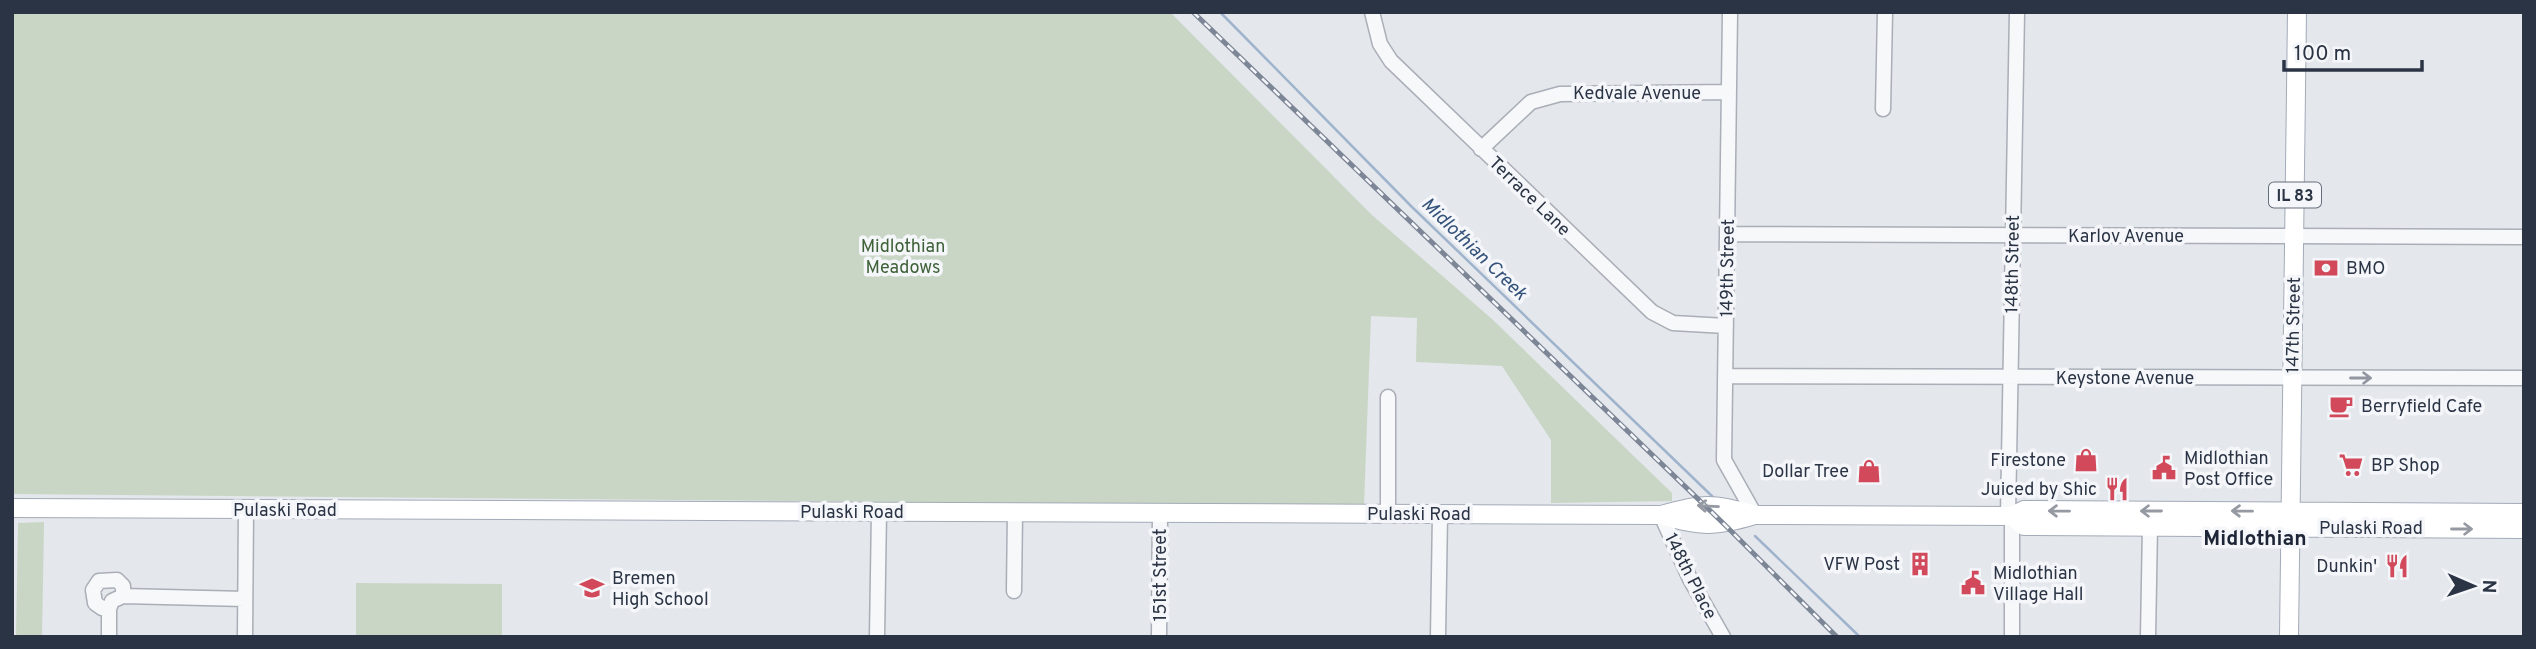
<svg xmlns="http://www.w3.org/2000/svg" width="2536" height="649" viewBox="0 0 2536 649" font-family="Overpass,sans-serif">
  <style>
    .green { fill: #c9d6c5 }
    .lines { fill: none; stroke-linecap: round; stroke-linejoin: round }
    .stream { stroke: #9fb4cc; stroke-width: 2.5 }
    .minor-casing { stroke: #a9aeb7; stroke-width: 17 }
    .major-casing { stroke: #a3abb8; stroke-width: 20 }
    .minor { stroke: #f7f8fa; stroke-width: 14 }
    .major { stroke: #fff; stroke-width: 18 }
    .rail-casing { stroke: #7d8696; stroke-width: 5 }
    .rail { stroke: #f4f6f9; stroke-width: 2.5; stroke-dasharray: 8; stroke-linecap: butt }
    .oneway { stroke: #9196a0 }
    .oneway2 { stroke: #959aa2 }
    .labels { text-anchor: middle; stroke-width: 7; stroke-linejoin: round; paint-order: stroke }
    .shield { fill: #f4f6f9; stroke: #676e7b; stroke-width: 2 }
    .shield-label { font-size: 16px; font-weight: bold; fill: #2b3445 }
    .street-label { font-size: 18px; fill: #2b3445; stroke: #f4f6f9 }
    .park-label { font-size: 18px; fill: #3f6138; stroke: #f4f6f9 }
    .poi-label { font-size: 18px; fill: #2b3445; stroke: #f4f6f9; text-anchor: start }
    .water-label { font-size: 19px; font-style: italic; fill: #34527a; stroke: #f4f6f9 }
    .quarter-label { font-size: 21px; font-weight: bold; fill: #1d2536; stroke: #f4f6f9 }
  </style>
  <rect width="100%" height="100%" fill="#e4e7ec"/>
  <!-- green -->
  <path class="green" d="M12,12H1170L1372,215L1492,319L1672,493V501L1551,503V440L1502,366L1416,362L1417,318L1371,316L1364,506L12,494Z
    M44,522L42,637H16L18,523Z
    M356,583L502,584V637H356Z"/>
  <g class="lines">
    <!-- stream -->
    <path class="stream" d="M1220,12L1412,207L1714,498
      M1755,536L1860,637"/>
    <!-- minor casing -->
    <g class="minor-casing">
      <path id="minor" d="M1372,12L1380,44L1391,61L1652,312L1673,323L1726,326
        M1730,12L1724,460L1755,515
        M1883,109L1885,12
        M1481,149L1531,102L1560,94L1729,92
        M1727,234L2524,237
        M1725,376L2524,378
        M1388,397V514
        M1661,515L1690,579L1723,637
        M2008,516L2017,12
        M1014,591L1015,512
        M109,609L102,608L95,603L93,590L99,581L117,580L123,586V596
        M109,637V609L112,601L123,596L245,599
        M245,637L246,509
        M877,637L879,512
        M1159,637L1160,513
        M1438,637L1440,514
        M2012,637V516
        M2148,637L2150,526"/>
    </g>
    <!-- major casing -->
    <g class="major-casing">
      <path id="major" d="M12,508L1661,515C1700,527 1716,527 1755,515L2012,516L2024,510L2524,513
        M1661,515C1703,503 1713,503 1755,515
        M2012,516L2024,526L2524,529
        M2289,637L2297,12"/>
    </g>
    <!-- minor -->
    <use href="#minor" class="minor"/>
    <!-- major -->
    <use href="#major" class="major"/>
    <!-- rail casing -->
    <g class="rail-casing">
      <path id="rail" d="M1193,12L1724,524L1837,637"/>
    </g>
    <!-- rail -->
    <use href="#rail" class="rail"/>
  </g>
  <!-- one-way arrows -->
  <defs><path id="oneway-shaft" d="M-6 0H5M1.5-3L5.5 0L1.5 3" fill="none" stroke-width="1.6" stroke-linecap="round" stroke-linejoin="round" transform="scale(1.75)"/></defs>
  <use class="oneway" href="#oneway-shaft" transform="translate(2361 378)"/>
  <g class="oneway2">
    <use href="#oneway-shaft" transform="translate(1708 506) rotate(-177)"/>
    <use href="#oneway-shaft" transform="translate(2059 511) rotate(-179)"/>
    <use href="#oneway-shaft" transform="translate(2151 511) rotate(180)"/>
    <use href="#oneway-shaft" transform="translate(2242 511) rotate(-179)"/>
    <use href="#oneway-shaft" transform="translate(2462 529)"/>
  </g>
  <!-- icons -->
  <defs>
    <g id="bank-bare" transform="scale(1.89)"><path d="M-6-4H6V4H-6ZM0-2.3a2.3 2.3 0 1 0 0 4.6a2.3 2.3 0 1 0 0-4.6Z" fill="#d1495b" stroke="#f4f6f9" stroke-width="2.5" paint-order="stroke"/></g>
    <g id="cafe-bare" transform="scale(1.89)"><path d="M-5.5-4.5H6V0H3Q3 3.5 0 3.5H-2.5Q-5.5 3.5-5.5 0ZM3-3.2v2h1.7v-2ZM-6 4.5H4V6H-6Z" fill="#d1495b" stroke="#f4f6f9" stroke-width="2.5" paint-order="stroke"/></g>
    <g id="shop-bare" transform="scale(1.89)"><path d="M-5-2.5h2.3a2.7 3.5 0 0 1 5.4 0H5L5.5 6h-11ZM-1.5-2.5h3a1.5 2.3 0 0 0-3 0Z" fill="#d1495b" stroke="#f4f6f9" stroke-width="2.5" paint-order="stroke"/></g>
    <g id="supermarket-bare" transform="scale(1.89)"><path d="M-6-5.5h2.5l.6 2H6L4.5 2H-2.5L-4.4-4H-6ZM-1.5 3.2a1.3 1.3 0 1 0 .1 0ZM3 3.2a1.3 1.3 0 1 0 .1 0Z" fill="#d1495b" stroke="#f4f6f9" stroke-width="2.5" paint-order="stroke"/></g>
    <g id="civic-bare" transform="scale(1.89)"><path d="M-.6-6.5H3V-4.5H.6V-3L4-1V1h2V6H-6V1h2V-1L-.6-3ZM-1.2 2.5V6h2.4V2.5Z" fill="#d1495b" stroke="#f4f6f9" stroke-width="2.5" paint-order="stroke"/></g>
    <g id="restaurant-bare" transform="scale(1.89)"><path d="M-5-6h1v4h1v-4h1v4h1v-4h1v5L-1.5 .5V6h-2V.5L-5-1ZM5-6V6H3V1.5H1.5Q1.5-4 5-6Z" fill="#d1495b" stroke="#f4f6f9" stroke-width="2.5" paint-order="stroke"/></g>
    <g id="building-bare" transform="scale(1.89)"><path d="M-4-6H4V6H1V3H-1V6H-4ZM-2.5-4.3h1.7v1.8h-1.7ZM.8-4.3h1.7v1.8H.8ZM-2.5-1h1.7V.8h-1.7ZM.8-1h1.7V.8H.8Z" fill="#d1495b" stroke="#f4f6f9" stroke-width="2.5" paint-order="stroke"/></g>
    <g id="school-bare" transform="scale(1.89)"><path d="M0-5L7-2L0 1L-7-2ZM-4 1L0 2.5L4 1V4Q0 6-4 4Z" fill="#d1495b" stroke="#f4f6f9" stroke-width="2.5" paint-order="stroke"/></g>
  </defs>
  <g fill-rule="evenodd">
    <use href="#bank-bare" x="2326" y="268"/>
    <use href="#cafe-bare" x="2341" y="406"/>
    <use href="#shop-bare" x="2086" y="460"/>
    <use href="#supermarket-bare" x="2351" y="465"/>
    <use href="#civic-bare" x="2164" y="468"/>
    <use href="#shop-bare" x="1869" y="471"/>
    <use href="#restaurant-bare" x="2117" y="489"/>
    <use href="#building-bare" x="1920" y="564"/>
    <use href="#restaurant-bare" x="2397" y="566"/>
    <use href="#civic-bare" x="1973" y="583"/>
    <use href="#school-bare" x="592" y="588"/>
  </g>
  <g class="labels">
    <!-- shield labels -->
    <rect class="shield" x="2269" y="182.5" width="52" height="25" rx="5"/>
    <g class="shield-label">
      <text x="2295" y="201">IL 83</text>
    </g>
    <!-- street labels -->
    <g class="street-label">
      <text x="1637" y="99">Kedvale Avenue</text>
      <text transform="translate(1530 196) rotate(44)" y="6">Terrace Lane</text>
      <text x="2126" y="242">Karlov Avenue</text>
      <text transform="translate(2012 264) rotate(-89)" y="6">148th Street</text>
      <text transform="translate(1727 268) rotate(-89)" y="6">149th Street</text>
      <text transform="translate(2293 325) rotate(-89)" y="6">147th Street</text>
      <text x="2125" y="384">Keystone Avenue</text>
      <text x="285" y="516">Pulaski Road</text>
      <text x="852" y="518">Pulaski Road</text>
      <text x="1419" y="520">Pulaski Road</text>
      <text x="2371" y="534">Pulaski Road</text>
      <text transform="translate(1160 575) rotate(-90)" y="6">151st Street</text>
      <text transform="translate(1691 576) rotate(63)" y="6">148th Place</text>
    </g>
    <!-- park labels -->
    <g class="park-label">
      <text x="903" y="252">Midlothian<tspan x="903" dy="21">Meadows</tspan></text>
    </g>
    <!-- poi labels -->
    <g class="poi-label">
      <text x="2346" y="274">BMO</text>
      <text x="2361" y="412">Berryfield Cafe</text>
      <text x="2184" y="464">Midlothian<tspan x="2184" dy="21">Post Office</tspan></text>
      <text x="2066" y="466" text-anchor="end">Firestone</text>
      <text x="2371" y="471">BP Shop</text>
      <text x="1849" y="477" text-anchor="end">Dollar Tree</text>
      <text x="2097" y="495" text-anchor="end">Juiced by Shic</text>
      <text x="1900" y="570" text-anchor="end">VFW Post</text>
      <text x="2377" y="572" text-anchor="end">Dunkin'</text>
      <text x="1993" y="579">Midlothian<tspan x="1993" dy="21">Village Hall</tspan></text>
      <text x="612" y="584">Bremen<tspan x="612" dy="21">High School</tspan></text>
    </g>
    <!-- water labels -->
    <g class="water-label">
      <text transform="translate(1475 248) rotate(44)" y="7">Midlothian Creek</text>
    </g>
    <!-- quarter labels -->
    <g class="quarter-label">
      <text x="2255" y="545">Midlothian</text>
    </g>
  </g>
  <!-- border -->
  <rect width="2536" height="649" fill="none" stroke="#2b3445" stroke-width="28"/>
  <!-- north arrow -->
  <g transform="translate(2473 586) rotate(92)" stroke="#f4f6f9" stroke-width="5" paint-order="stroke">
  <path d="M0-5L12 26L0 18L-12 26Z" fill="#2b3445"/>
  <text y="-10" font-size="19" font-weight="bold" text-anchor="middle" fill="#2b3445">N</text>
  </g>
  <!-- scale -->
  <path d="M2284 60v10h138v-10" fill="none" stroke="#2b3445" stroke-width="3.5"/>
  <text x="2294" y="60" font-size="21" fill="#2b3445" stroke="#f4f6f9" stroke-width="5" paint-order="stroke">100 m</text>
</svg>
